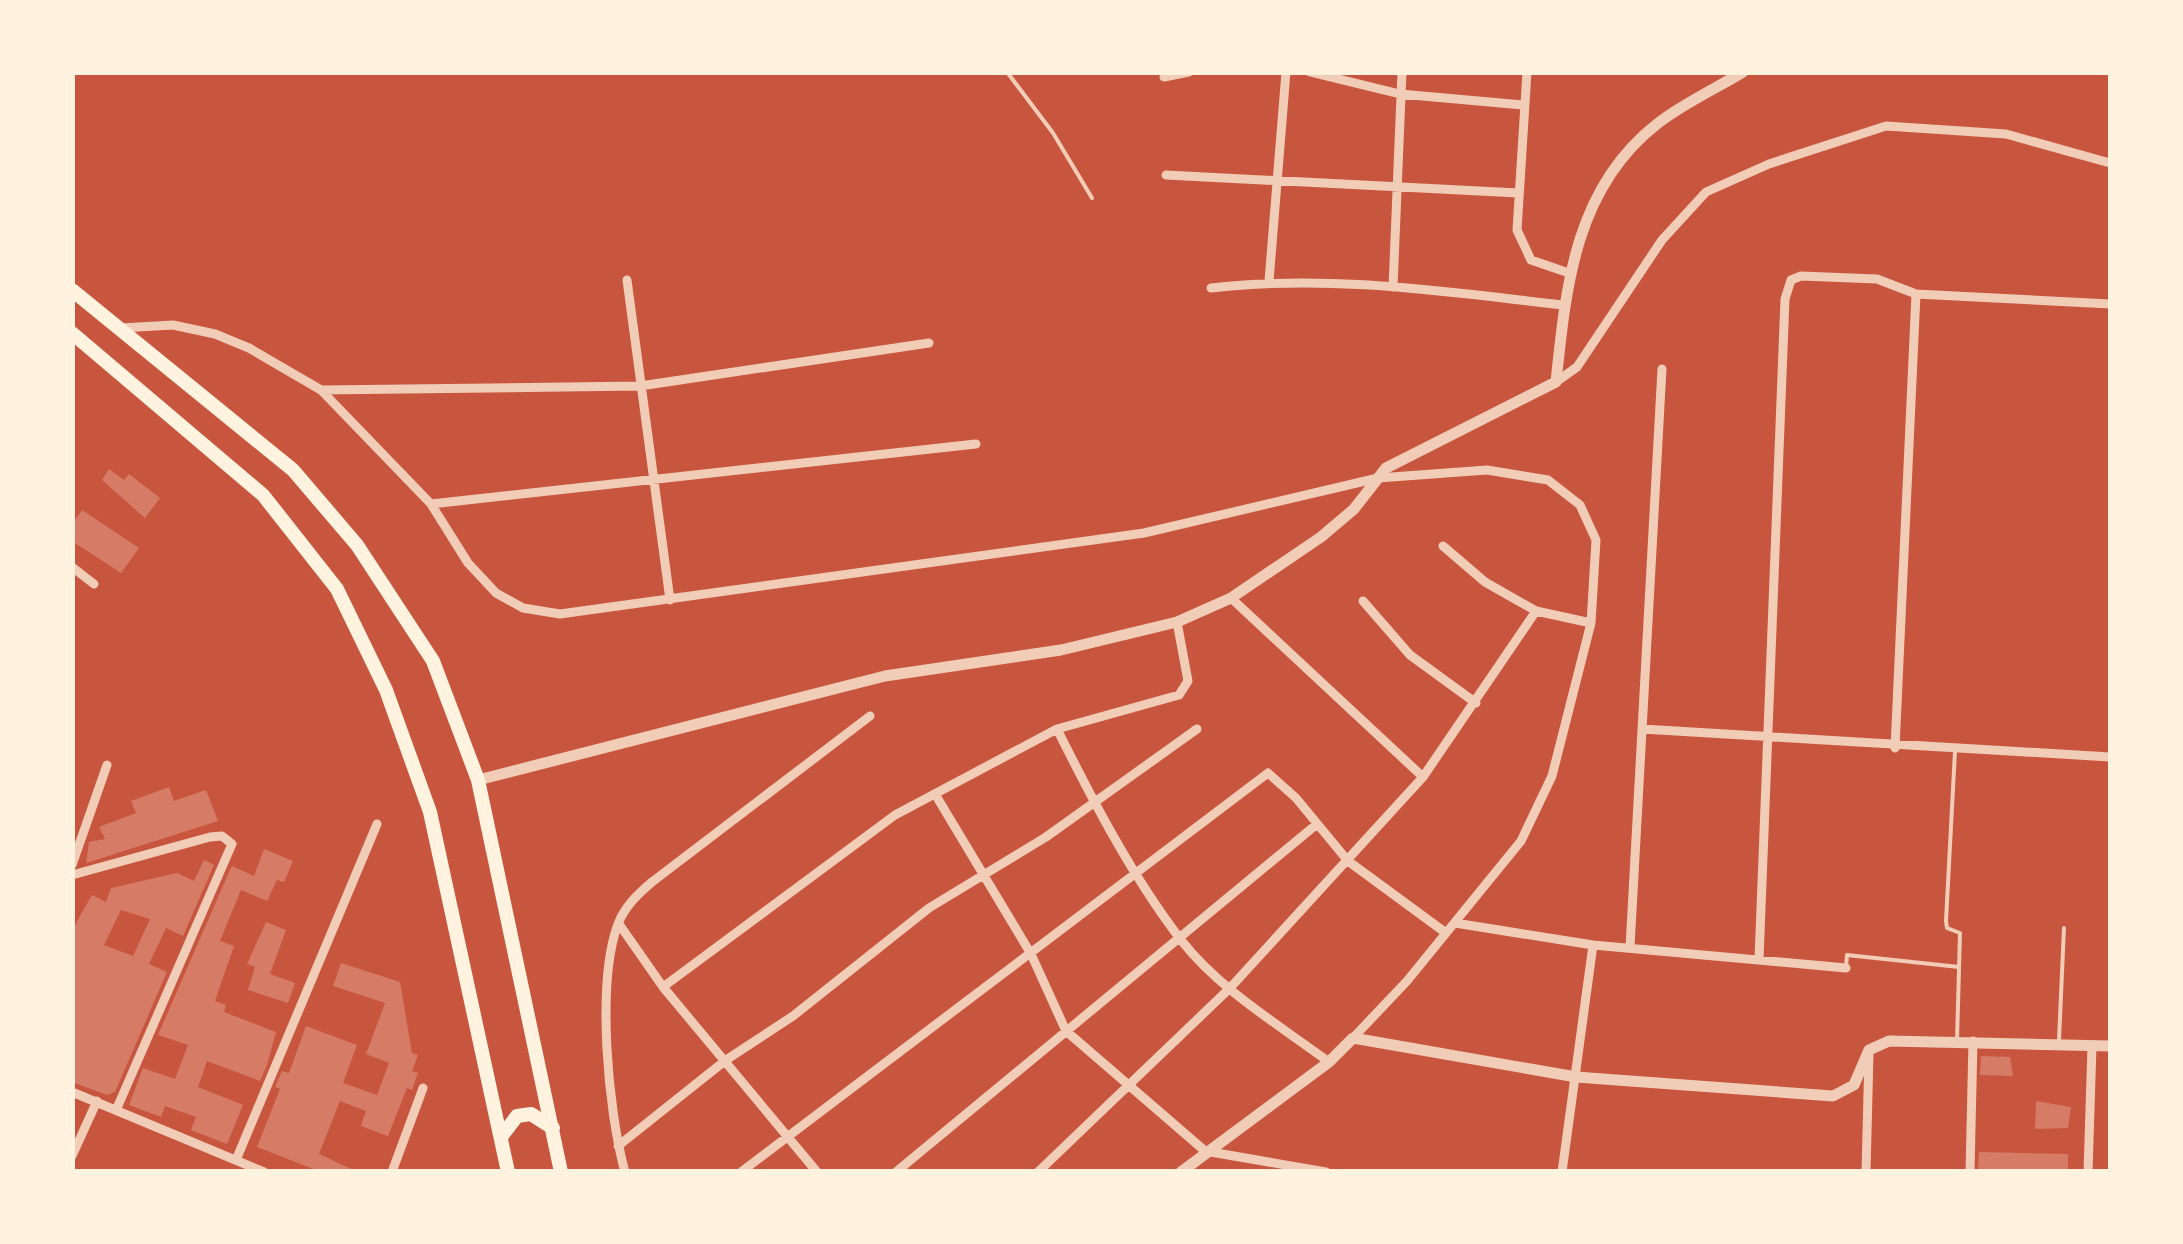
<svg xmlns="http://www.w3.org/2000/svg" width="2183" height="1244" viewBox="0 0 2183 1244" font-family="Barlow,sans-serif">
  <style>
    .building { fill: #d67c66; fill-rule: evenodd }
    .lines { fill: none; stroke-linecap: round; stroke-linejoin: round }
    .service { stroke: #f1ccb7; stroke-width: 4 }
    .minor { stroke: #f1ccb7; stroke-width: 9 }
    .tertiary { stroke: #f1ccb7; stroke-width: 11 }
    .trunk { stroke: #fff3e0; stroke-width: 14 }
  </style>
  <rect width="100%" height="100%" fill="#c8553d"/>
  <!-- building -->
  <path class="building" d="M109,469L124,480L129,474L160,498L145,518L102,480Z
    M82,510L139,548L121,573L72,541V524Z
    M169,787L174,801L206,790L218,821L86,863L89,842L105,839L99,827L136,813L131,801Z
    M264,849L293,861L284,882L277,880L267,901L241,890L220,941L234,946L215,1001L226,1005L224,1012L276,1032L267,1065L260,1081L207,1061L198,1087L243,1105L227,1144L191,1130L196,1117L165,1106L161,1117L129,1105L143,1068L175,1079L188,1045L158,1035L229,872L232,866L254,876Z
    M204,860L214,865L183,936L166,928L149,964L167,972L115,1092L107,1095L72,1082V932L81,914L92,895L106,902L111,888L177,873L194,881ZM121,910L150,919L133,956L104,945Z
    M266,922L286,930L270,974L295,983L288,1003L248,990L255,967L247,964Z
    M341,963L400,982L412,1053L418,1055L412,1071L418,1073L412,1090L407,1088L388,1136L361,1126L366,1111L340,1101L319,1154L358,1172H321L257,1147L280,1089L275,1087L282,1071L289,1073L306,1026L357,1045L343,1083L377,1095L389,1063L366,1054L385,1003L333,986Z
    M1981,1056L2010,1057L2013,1076L1980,1075Z
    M2036,1101L2071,1107L2068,1128L2035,1129Z
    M1979,1152L2068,1154V1172L1978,1170Z"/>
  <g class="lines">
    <!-- service -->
    <path class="service" d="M1007,72L1053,133L1092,198
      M1955,751L1946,921L1947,928L1960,933L1957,1041
      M1846,967L1847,955L1959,967
      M2059,1040L2064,928"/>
    <!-- minor -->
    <path class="minor" d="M1310,72L1400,94L1523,105
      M1527,72L1517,230L1531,260L1569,273
      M1164,77L1189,72
      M1166,175L1518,193
      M627,280L670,600
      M1269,281L1286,72
      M1393,287L1402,72
      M1211,288C1329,274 1447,292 1564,305
      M120,328L173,325L215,334L249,348L321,390L431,504L468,563L496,593L523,608L560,614L1144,533L1378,478L1487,470L1548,480L1580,505L1596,540L1591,623L1552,776L1521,841L1407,981L1353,1038
      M1556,382L1577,367L1662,240L1706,192L1769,164L1886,126L2006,134L2110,163
      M321,390L640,386L929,343
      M431,504L976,444
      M72,567L94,584
      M1231,598L1423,777
      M1363,601L1410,655L1476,703
      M1536,611L1591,623
      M1057,729C1093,801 1132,876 1181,940C1219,989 1279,1025 1329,1062
      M1642,729L2110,757
      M1895,748L1916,294
      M935,794L1031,954L1066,1031L1205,1151L1326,1172
      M72,865L107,765
      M72,875L210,837L222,836L232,844L117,1108
      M1455,923L1593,945L1846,968
      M619,924L663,987L817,1172
      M1630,947L1662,369
      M1759,959L1785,299L1791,280L1801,276L1877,279L1916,294L2110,304
      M663,987L895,815L1057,729L1179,695L1188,681L1177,622
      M72,1092L264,1172
      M618,1146L726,1060L793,1016L929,908L1046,837L1197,729
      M72,1156L97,1101
      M236,1160L377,824
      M392,1172L423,1088
      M625,1172C608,1111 596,983 618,924C625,906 638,894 652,882L870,716
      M741,1172L1268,773L1296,798L1348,861L1446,933
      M896,1172L1317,824
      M1038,1172L1230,988L1423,777L1536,611L1485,582L1443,546
      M1562,1172L1593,945
      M1866,1172L1869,1054
      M1970,1172L1973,1041
      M2088,1172L2092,1046"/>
    <!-- tertiary -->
    <path class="tertiary" d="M478,780L885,676L1061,650L1177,622L1231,598L1321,537L1354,509L1386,468L1556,382C1566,286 1575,188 1657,124C1682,104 1715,89 1743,72
      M1181,1172L1329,1062L1353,1038L1576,1077L1833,1096L1854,1085L1869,1050L1889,1041L2110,1046"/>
    <!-- trunk -->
    <path class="trunk" d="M72,290L293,470L357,545L433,661L478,780L561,1172
      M72,333L263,495L337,589L386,690L430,812L508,1172
      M501,1137L517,1116L531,1114L553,1128"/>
  </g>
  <!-- border -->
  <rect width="2183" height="1244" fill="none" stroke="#fff3e0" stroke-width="150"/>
</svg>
